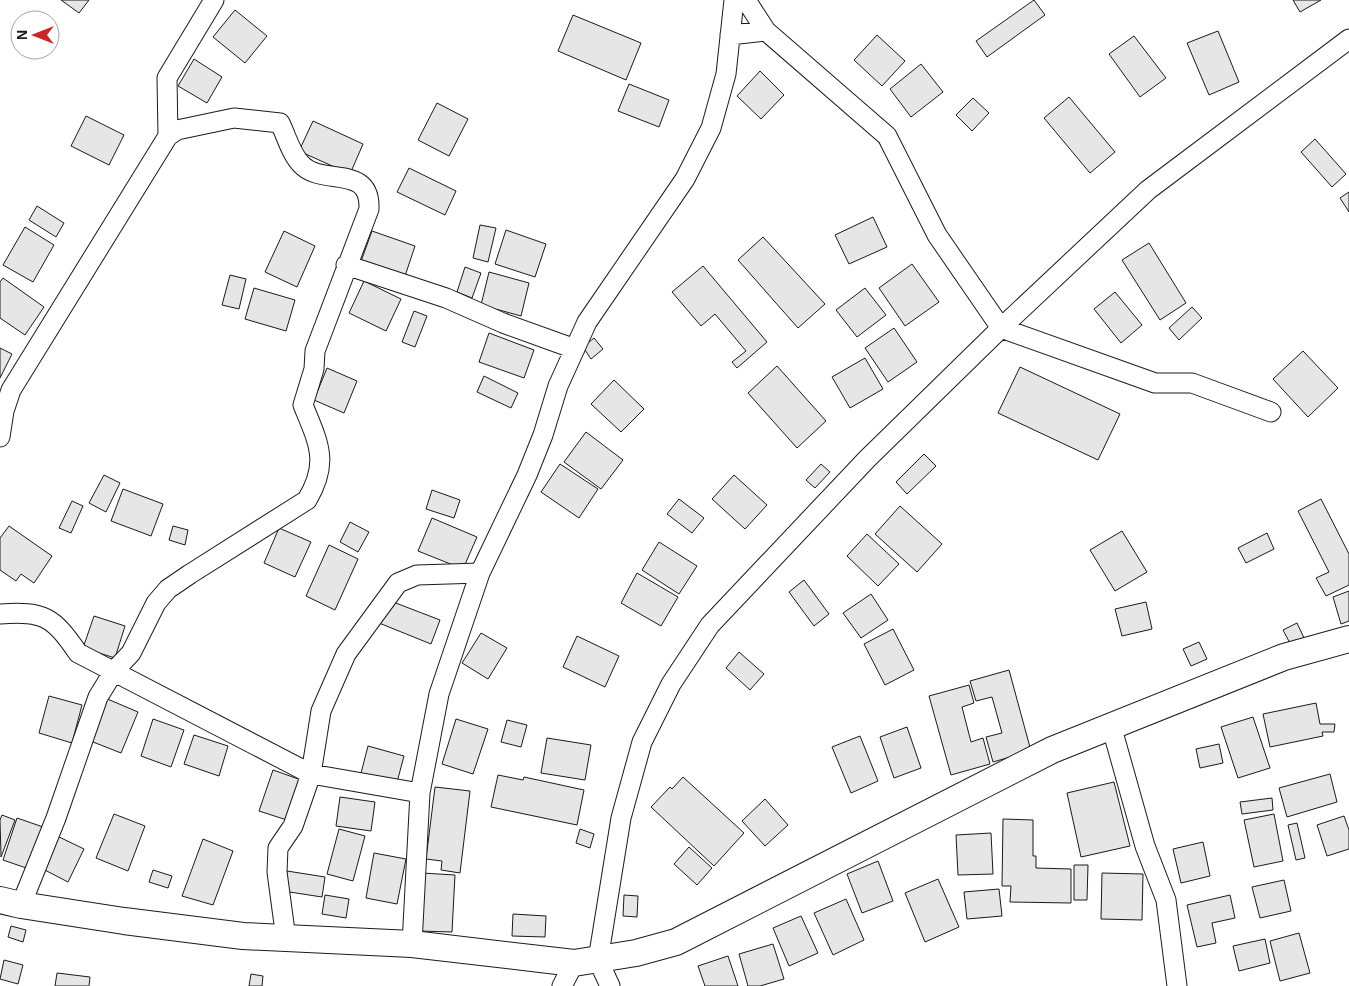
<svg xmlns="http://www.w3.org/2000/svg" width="1349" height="986" viewBox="0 0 1349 986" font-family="Helvetica,sans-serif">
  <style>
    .building { fill: #e6e6e6; stroke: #1a1a1a }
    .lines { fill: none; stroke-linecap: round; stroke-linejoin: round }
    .street-casing { stroke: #1a1a1a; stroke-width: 21 }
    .secondary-casing { stroke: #1a1a1a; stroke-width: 28 }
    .street { stroke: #fff; stroke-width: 19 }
    .secondary { stroke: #fff; stroke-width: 26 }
  </style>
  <rect width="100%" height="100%" fill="#fff"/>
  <!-- building -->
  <path class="building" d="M61,0H89L79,13Z
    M1034,0L1045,15L987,57L976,41Z
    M1293,0H1321L1300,12Z
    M235,10L267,36L245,63L213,37Z
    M573,15L641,43L626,80L558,51Z
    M1218,31L1239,82L1209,95L1187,43Z
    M877,35L905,61L882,86L854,60Z
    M1134,36L1166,78L1140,97L1109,54Z
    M194,59L222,77L207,103L178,86Z
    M921,64L943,92L911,117L890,89Z
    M760,71L784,95L761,119L737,96Z
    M629,84L669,100L659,127L618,111Z
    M1069,97L1115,152L1090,173L1044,118Z
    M973,98L989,113L972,131L956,115Z
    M437,103L468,119L449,156L418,140Z
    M86,116L124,135L109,165L71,146Z
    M313,121L363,144L350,174L299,151Z
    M1315,139L1346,174L1332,187L1301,152Z
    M409,168L456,191L445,215L397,192Z
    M1349,192V212L1340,198Z
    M37,206L64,223L56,237L29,220Z
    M873,217L887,247L849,264L835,235Z
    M480,225L496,228L488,262L473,258Z
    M25,227L54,245L33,282L3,265Z
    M506,230L546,244L535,277L495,264Z
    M284,231L315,246L297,287L265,272Z
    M372,231L415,246L404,279L360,264Z
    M763,237L825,304L798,328L738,260Z
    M1149,243L1186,303L1160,320L1122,260Z
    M912,264L939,302L905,326L879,288Z
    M703,266L767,342L737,368L732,362L746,351L715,314L701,326L672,292Z
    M465,267L481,273L472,298L457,292Z
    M489,272L529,283L521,316L481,305Z
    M230,275L246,279L239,309L222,305Z
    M3,278L44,307L25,335L0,318V282Z
    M364,281L401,299L386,331L349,313Z
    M254,288L295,300L286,331L245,319Z
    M865,288L886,315L857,337L836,310Z
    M1115,292L1142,325L1121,343L1094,309Z
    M1192,307L1202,318L1179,340L1169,328Z
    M414,311L427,316L415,347L402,342Z
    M894,328L917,362L888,382L865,348Z
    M489,333L534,350L524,378L479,362Z
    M594,338L603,349L591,359L583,347Z
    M0,348L12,354L0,378Z
    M1303,351L1338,388L1308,417L1273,379Z
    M865,358L883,389L850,408L832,377Z
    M777,366L826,421L797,448L748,393Z
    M1020,367L1120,414L1098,460L998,413Z
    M327,368L357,381L344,413L314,400Z
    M484,376L518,393L511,408L477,392Z
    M614,380L644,409L621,432L591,404Z
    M586,432L623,460L601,489L564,462Z
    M924,454L936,466L907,494L896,482Z
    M560,464L598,489L579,518L541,492Z
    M821,464L830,472L815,488L806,480Z
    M104,475L120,483L106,512L89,503Z
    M734,475L767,505L745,529L712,499Z
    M123,489L163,504L151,536L111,521Z
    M432,490L460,500L454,518L426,509Z
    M679,499L704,518L692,533L667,514Z
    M1321,499L1349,554V585L1326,596L1316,578L1329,572L1298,511Z
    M72,501L83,506L71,533L59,528Z
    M900,506L942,544L917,572L875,534Z
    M432,518L477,537L463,569L418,551Z
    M350,522L369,532L358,552L340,542Z
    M9,526L52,556L34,583L21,574L16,581L0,570V538Z
    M173,526L188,530L185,545L169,540Z
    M279,528L311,542L295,577L264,563Z
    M1122,531L1147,572L1115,591L1090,550Z
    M1267,533L1274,549L1246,563L1238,548Z
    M867,534L899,564L878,586L847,556Z
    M659,542L697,566L679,594L642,570Z
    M329,545L358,559L335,610L306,596Z
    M637,573L678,597L661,626L621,603Z
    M804,580L829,614L814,626L789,592Z
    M1349,591V621L1341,624L1333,597Z
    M871,594L888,620L861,638L843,613Z
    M388,600L440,620L431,644L379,623Z
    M1146,602L1152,629L1122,636L1115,609Z
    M94,616L125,626L115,658L83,648Z
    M1297,623L1305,640L1292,647L1283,630Z
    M893,629L914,670L885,685L864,644Z
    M481,633L507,648L488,679L462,663Z
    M577,636L619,656L605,687L563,667Z
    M1199,642L1207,659L1191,666L1183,649Z
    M739,652L764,674L750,690L726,668Z
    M1009,670L1031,751L993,762L986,737L1002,733L992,697L976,701L970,681Z
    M969,685L974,703L962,707L971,742L983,738L990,764L951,775L929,696Z
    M49,696L82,705L72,743L39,733Z
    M105,698L138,712L121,753L88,740Z
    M1316,703L1320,724H1335L1334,732H1322L1323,736L1270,747L1263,714Z
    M1253,717L1270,768L1238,778L1221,727Z
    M153,719L184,730L171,767L141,756Z
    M456,719L488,729L473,774L442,764Z
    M507,720L527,725L521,747L501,742Z
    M907,727L921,768L894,778L880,737Z
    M194,735L228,746L219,776L184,764Z
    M860,736L878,781L851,793L832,747Z
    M547,738L591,745L585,780L541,773Z
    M1219,744L1223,763L1200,768L1196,749Z
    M368,746L404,756L396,786L360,777Z
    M273,770L304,781L290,821L259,811Z
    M1330,774L1337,802L1287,817L1279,788Z
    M498,775L523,780L524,777L584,790L577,825L491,807Z
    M683,777L744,833L714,866L651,807L670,787L672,789Z
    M1114,782L1130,846L1081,857L1067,793Z
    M435,787L470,791L460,873L441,870L442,861L426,859Z
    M340,797L375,802L371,831L336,826Z
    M1272,798L1273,810L1242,814L1240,802Z
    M765,799L788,825L765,846L742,821Z
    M114,814L145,826L128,871L96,858Z
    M1274,814L1283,861L1254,867L1244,820Z
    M2,815L15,820L1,857L0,820Z
    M1344,816L1349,830V849L1327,856L1317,825Z
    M17,818L46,828L32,870L3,860Z
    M1003,819L1033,820V856H1036V868L1071,869V903L1010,902L1011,886H1002Z
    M1297,823L1305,858L1296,860L1288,825Z
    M339,829L365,836L353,881L327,874Z
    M580,829L594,834L590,848L576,843Z
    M991,833L993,874L958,875L956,835Z
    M55,835L84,849L68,882L39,867Z
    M203,839L233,851L213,905L182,896Z
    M1203,842L1210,876L1181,883L1173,849Z
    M689,847L712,868L697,885L674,864Z
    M374,853L406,859L397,904L366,898Z
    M878,861L893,901L862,913L847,874Z
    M1074,865H1088L1087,900H1074Z
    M153,870L172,876L168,888L149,882Z
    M287,871L325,877L322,897L283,891Z
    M422,873L455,875L452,932L419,931Z
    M1102,873L1143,874L1142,920L1101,919Z
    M938,879L959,927L925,942L905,893Z
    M1284,880L1291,911L1260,918L1252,887Z
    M999,889L1002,916L967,919L964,892Z
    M325,895L349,899L346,918L322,914Z
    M624,895L638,896L637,917L623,916Z
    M1230,895L1235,918L1212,923L1216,943L1197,947L1187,905Z
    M846,899L864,940L833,955L814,913Z
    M513,914L546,916L545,937L512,936Z
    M801,916L818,953L789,966L773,928Z
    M11,926L26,930L23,942L8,937Z
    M1299,933L1310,973L1280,981L1270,941Z
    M1265,939L1270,963L1239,971L1233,946Z
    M773,944L784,979L760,986H748L739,954Z
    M728,956L738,986H705L698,966Z
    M4,960L23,965L18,984L0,979Z
    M57,973L90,977L89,986H55Z
    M251,974L263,976L262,986H249Z"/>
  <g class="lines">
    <!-- street casing -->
    <g class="street-casing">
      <path id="street" d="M746,0L766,31L887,136L937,235L1001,328L1155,383H1192L1271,412
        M730,35L766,31
        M168,136L167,78L214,0
        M346,265L446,298L503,323L575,349
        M0,437L4,411L11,390L168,136L177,130L234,118L280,123C286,135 291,154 301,164C321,187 371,163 369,209L315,351L314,369L303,405C318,442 330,462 307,500L190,574L168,589L156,603L131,653L114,671L98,697L56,818L21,905
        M0,614C45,611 53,617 78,653L311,774L420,793
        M1111,725L1145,846L1166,900L1177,986
        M286,939L277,872L278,848L293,826L311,774L321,711L346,654L398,583L417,575L480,573
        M412,944L420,793L439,694L480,573L527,475L543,435L558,386L587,322L685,179L711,128L726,74L734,0
        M562,986L574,963
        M610,986L598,960L621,818L642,742L671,684L710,625L867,459L1001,328L1148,190L1349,39"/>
    </g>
    <!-- secondary casing -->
    <g class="secondary-casing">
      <path id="secondary" d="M0,900L21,905L124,921L243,936L412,944L574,963L636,953L676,942L1052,750L1284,657L1349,639"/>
    </g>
    <!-- street -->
    <use href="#street" class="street"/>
    <!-- secondary -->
    <use href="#secondary" class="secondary"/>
  </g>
  <!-- north arrow -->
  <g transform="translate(35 35) rotate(270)"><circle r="24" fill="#ffffff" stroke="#a3a3a3"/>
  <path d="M0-4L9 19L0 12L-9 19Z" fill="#c62828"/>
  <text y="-8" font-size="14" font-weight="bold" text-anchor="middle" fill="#1a1a1a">N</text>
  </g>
</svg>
